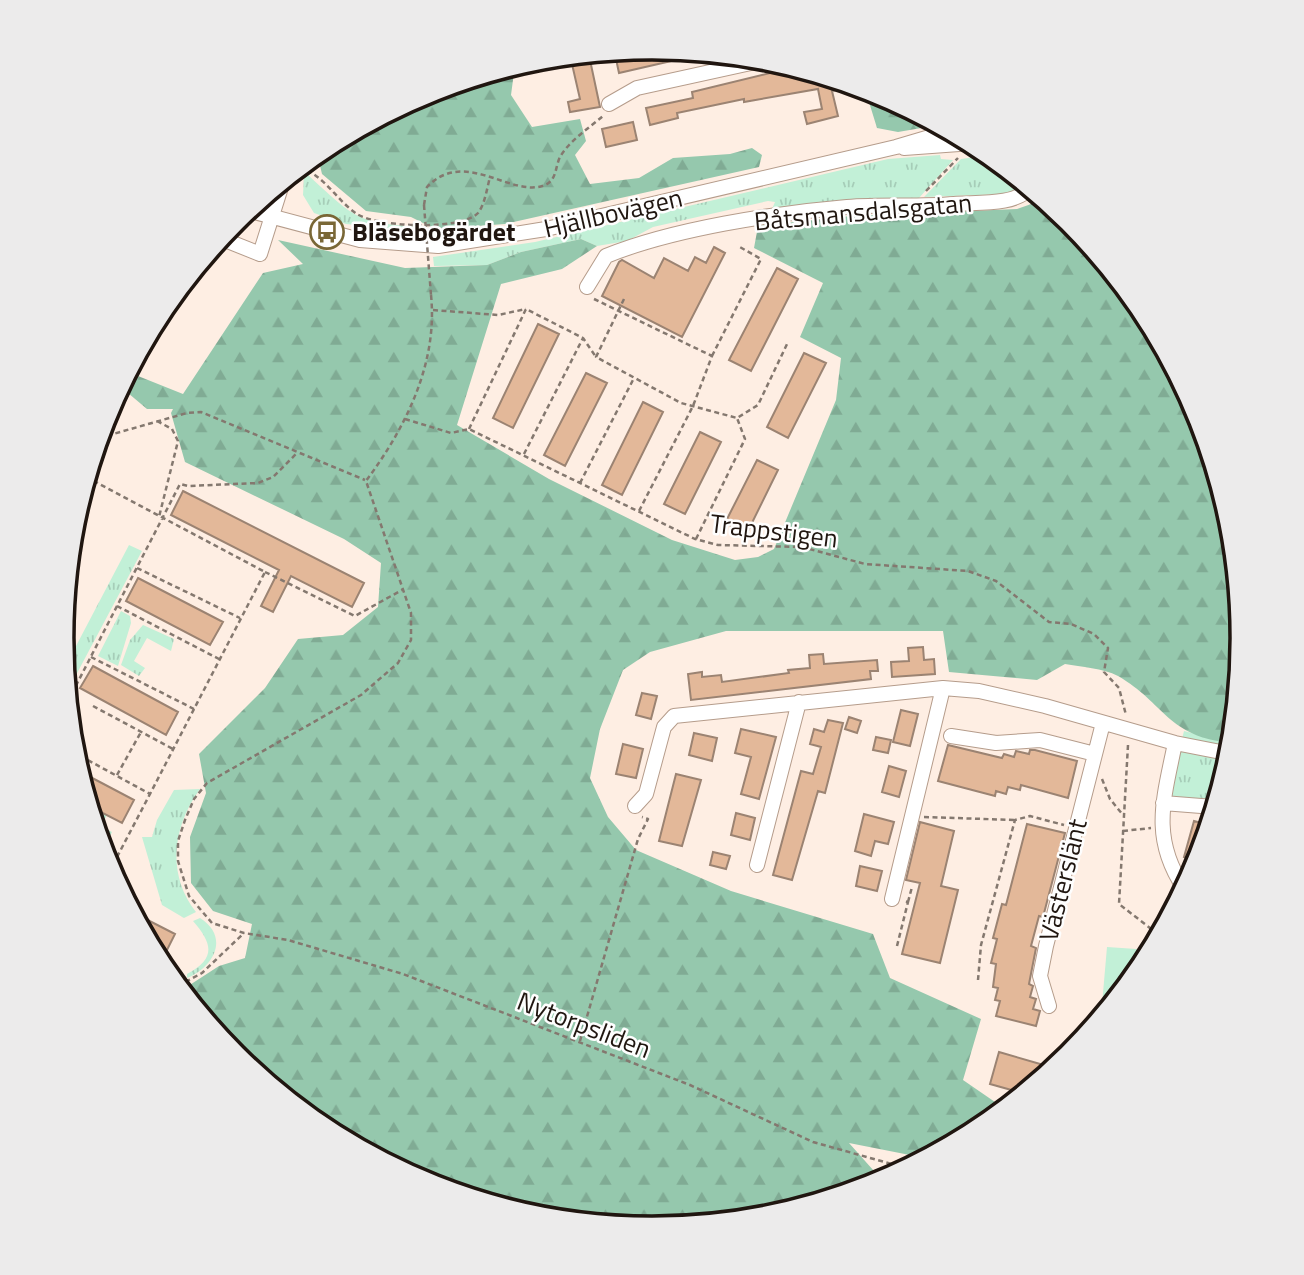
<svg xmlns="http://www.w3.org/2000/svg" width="1304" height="1275" viewBox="0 0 1304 1275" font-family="'Titillium Web',sans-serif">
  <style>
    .grass { fill: url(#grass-tufts) }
    .forest { fill: url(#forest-firs) }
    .garden { fill: #c2f0d7 }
    .building { fill: #e3b899; stroke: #9b8372; stroke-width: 2 }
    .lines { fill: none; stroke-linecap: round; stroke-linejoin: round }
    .minor-casing { stroke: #b59c8b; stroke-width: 16 }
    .path { stroke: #84786f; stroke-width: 2.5; stroke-dasharray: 5 3.5; stroke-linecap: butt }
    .minor { stroke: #fff; stroke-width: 14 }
    .path-bridge { stroke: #84786f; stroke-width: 2.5; stroke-dasharray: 5 3.5; stroke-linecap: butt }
    .labels { text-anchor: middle; stroke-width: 5; stroke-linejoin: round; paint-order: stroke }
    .street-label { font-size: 26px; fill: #201610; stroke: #fefefe }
    .poi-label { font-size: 26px; font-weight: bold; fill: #201610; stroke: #fefefe; text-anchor: start }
    .rim { fill: none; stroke: #201610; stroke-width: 3.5 }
  </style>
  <defs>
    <pattern id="grass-tufts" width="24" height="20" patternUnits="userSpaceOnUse" patternTransform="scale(1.75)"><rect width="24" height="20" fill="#c2f0d7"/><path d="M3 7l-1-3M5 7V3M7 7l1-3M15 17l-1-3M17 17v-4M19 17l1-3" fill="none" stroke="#a6cdb8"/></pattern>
    <pattern id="forest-firs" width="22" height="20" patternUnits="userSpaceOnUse" patternTransform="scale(1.75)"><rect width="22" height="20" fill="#95c8ad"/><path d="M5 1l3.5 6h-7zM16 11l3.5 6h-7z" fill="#80ab94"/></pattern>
  </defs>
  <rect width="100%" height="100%" fill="#feeee3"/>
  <!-- grass -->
  <path class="grass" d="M940,155L941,159L953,160L919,198L772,209L775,202L768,201L653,227L627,241L597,246L581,239L521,252L487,265L434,266L433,257L535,242L888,159Z
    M990,155L1022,181L1015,190L1006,194L924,197L961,159Z
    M307,174C354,217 355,223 421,227L422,232L346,224L314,213L303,195L304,175Z
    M129,545L142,551L67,692L65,667Z
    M121,611L130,616L131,623L118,666L98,656Z
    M143,625L174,639L171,651L147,638L134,661L145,668L139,676L121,665L130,640Z
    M1184,731L1232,743L1217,800L1168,796Z
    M200,789C173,826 166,874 196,912L184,918L162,905L142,837H152L157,820L174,790Z
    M89,806L107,815L101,826L112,832L105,847L101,845Z
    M200,918C230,937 214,967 187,978V974C217,958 212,943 193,921Z"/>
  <!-- forest -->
  <path class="forest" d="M515,65L511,95L532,127L580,119L586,141L575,155L590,184L639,178L673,158L730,154L752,148L762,155L759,167L505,224L435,229L411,217L366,211L322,174L317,153L324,147L426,92Z
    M873,91L878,92L939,125L898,132L877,128L869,102Z
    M1041,197C1169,302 1240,474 1242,637C1243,672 1235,708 1232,743C1167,737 1165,703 1118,676C1103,668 1081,667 1065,664L1037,680L949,672L943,631H726L650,652L623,670L600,729L590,778L608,817L636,850L731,891L873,934L890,978L981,1019L963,1080L995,1102L1009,1105L980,1128L925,1158L849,1143L882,1180L877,1183C841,1194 803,1210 766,1217C573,1252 377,1190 235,1055C215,1037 199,1012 182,990L219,966L245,958L252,924L213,911L191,883L190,837L206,793L199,754L265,688L298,639L343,635L378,607L381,563L344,539L185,462L171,413L173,409H147L128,393L118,390L128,372L183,394L263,273L303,264L278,240L405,268L487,265L521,252L581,239L597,246L562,269L501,284L457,425L549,479L672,540L735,560L758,557L774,549L836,400L841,358L800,337L823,283L754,248L758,226L851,216L1017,209L1037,202Z"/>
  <!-- garden -->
  <path class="garden" d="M1107,947L1151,950L1143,966L1101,1016Z"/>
  <!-- building -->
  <path class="building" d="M652,47L702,52V54L619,73L616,59L632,56L631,49Z
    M591,53L592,60H590L600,107L570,112L568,102L580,99L572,64L560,67L558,57Z
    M795,67L856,86L832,91L838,116L807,124L804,112L822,109L818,89L744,102V99L677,113L678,118L650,125L646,108L693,98L692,92Z
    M633,122L637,140L606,147L602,129Z
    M714,247L725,253L682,337L602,296L619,262L622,260L654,278L664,258L688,271L695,257L706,263Z
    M777,268L798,279L751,371L729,360Z
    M538,324L559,334L513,428L493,418Z
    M804,353L826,363L788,438L767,427Z
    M586,373L607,383L565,466L544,455Z
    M643,402L663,412L622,495L602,485Z
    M700,432L721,442L685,514L664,504Z
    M757,460L778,470L747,533L725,523Z
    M183,491L364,583L352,607L291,576L273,612L261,606L279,570L171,515Z
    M138,578L223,622L210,645L126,601Z
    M923,647L924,660L934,659L935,674L892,677L891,662L909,661L908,648Z
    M823,654L824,664L877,660L878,671H870L871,679L691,700L688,674L702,672V677L721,675L722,682L789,673L788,670L810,668L809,655Z
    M93,666L178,712L166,735L80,688Z
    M642,693L657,696L651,719L636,715Z
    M901,710L918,714L910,746L893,742Z
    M849,717L861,721L857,733L845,729Z
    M828,720L843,723L825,793L818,791L792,880L773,875L801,771L813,774L821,747L810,744L814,729L824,732Z
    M741,729L776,737L759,799L741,794L751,757L735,753Z
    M694,733L717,738L712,761L689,755Z
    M876,737L891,740L888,753L873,750Z
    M623,744L643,749L636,778L616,774Z
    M948,745L1002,758L1004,754L1014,757L1016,751L1029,754L1030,750H1035L1077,761L1068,798L1021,785L1020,790L1008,787L1006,794L996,791L995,796L938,781Z
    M889,766L906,771L899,797L882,792Z
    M79,771L134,800L122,823L89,806Z
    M676,774L701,780L682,846L659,841Z
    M736,813L755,818L750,840L731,835Z
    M864,814L894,822L888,844L875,841L871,856L855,851Z
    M1194,821L1209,825L1197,860L1184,857Z
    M920,822L954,831L941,886L958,890L940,963L902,954L920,883L906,880Z
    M1027,824L1065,833L1043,917L1039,916L1031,946L1036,948L1029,984L1033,986L1030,997L1036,999L1033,1009L1040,1011L1036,1026L996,1016L1000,1001L995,1000L998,988L993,987L996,964L991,963L997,939L993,938L1002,904L1006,905Z
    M713,852L730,856L726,869L710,865Z
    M860,866L882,871L877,891L856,886Z
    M132,912L175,934L163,958L155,954Z
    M999,1052L1054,1068L1028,1089L1017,1086L1015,1091L990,1084Z"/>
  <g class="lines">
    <!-- minor casing -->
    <g class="minor-casing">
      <path id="minor" d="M609,104L637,88L769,59
        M904,148L973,143
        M247,210L360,240L438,246L546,229L896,147L950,131
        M220,238L260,254L283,181
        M587,287L606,256C672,229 775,213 847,207C882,204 918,207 954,204C976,202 1015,206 1030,188
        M951,736L996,743L1040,740L1095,754
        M1175,743C1164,798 1150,837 1184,888
        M1163,803L1214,807
        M635,806L646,794L664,727L674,716L943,688L979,691L1045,706L1175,743L1231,754
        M757,865L799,702
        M892,899L943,688
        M1049,1006L1040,976L1046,946L1103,723"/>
    </g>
    <!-- path -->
    <path class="path" d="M978,156L988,153
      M299,168C323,173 337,201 357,214C377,227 461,231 478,213C485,204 487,188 490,177
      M926,191L958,158
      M424,205L427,187C465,147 512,199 545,185C557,180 555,167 560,157C569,141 589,128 603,116
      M431,295C438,363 406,427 366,481L411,613V640L398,663L361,695L207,783L194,799L185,820L178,841V861L189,896L212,923L244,933L288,940L403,974L690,1085L813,1142L906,1168
      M594,299L712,356L693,406L638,513
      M624,299L596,357L681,403L737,418L758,405L788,342
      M433,310L498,315L526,309
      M712,356L761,259L738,246
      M405,419L451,433L469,429L695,539L718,545L802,547L865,564L968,571L996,581L1049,622L1071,624L1094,634L1108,648L1104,672L1119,688L1126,715
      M157,421L172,429L178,441L159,517
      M469,429L526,309L583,338L596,357
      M99,438L187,413L201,412L365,480
      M524,454L583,338
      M580,483L634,378
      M696,539L745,439L737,418
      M137,568L240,618
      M265,572L355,616L402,590
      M117,606L219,659
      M91,657L194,709
      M68,701L180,484L188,486L258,483L273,477L297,453
      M93,706L173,749
      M1128,745L1119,904L1159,935
      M73,752L150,794L265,572L88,478
      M117,775L141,732
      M1102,779L1110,799L1123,815
      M924,817L1015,820
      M1123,831L1151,828
      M117,857L150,794
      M908,902L912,887
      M897,946L908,902L904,901
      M978,980L981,945L1015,820L1030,816L1064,825
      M178,986L202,973L244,933
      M580,1041L638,839L648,819L642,817"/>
    <!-- minor -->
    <use href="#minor" class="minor"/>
    <!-- path-bridge -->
    <path class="path-bridge" d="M424,205L431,295"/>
  </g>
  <!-- icons -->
  <defs>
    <g id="bus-ring" transform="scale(1.75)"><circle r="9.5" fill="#fefefe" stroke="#796736" stroke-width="1.5"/><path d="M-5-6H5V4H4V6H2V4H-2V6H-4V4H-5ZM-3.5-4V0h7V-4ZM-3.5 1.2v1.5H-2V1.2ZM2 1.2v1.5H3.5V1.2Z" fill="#796736"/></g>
  </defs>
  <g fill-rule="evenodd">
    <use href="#bus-ring" x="327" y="232"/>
  </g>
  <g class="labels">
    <!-- street labels -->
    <g class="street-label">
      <text transform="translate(863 212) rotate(-5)" y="9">Båtsmansdalsgatan</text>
      <text transform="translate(613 213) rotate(-13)" y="9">Hjällbovägen</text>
      <text transform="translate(774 531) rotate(7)" y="9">Trappstigen</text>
      <text transform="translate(1063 880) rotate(-76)" y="9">Västerslänt</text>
      <text transform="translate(584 1025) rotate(21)" y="9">Nytorpsliden</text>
    </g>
    <!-- poi labels -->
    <g class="poi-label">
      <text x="352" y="241">Bläsebogärdet</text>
    </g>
  </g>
  <!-- crop -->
  <path d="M0 0H1304V1275H0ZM74 638a578 578 0 1 1 1156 0a578 578 0 1 1-1156 0Z" fill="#ecebeb" fill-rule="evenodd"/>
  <path class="rim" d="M74 638a578 578 0 1 1 1156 0a578 578 0 1 1-1156 0Z"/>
</svg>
